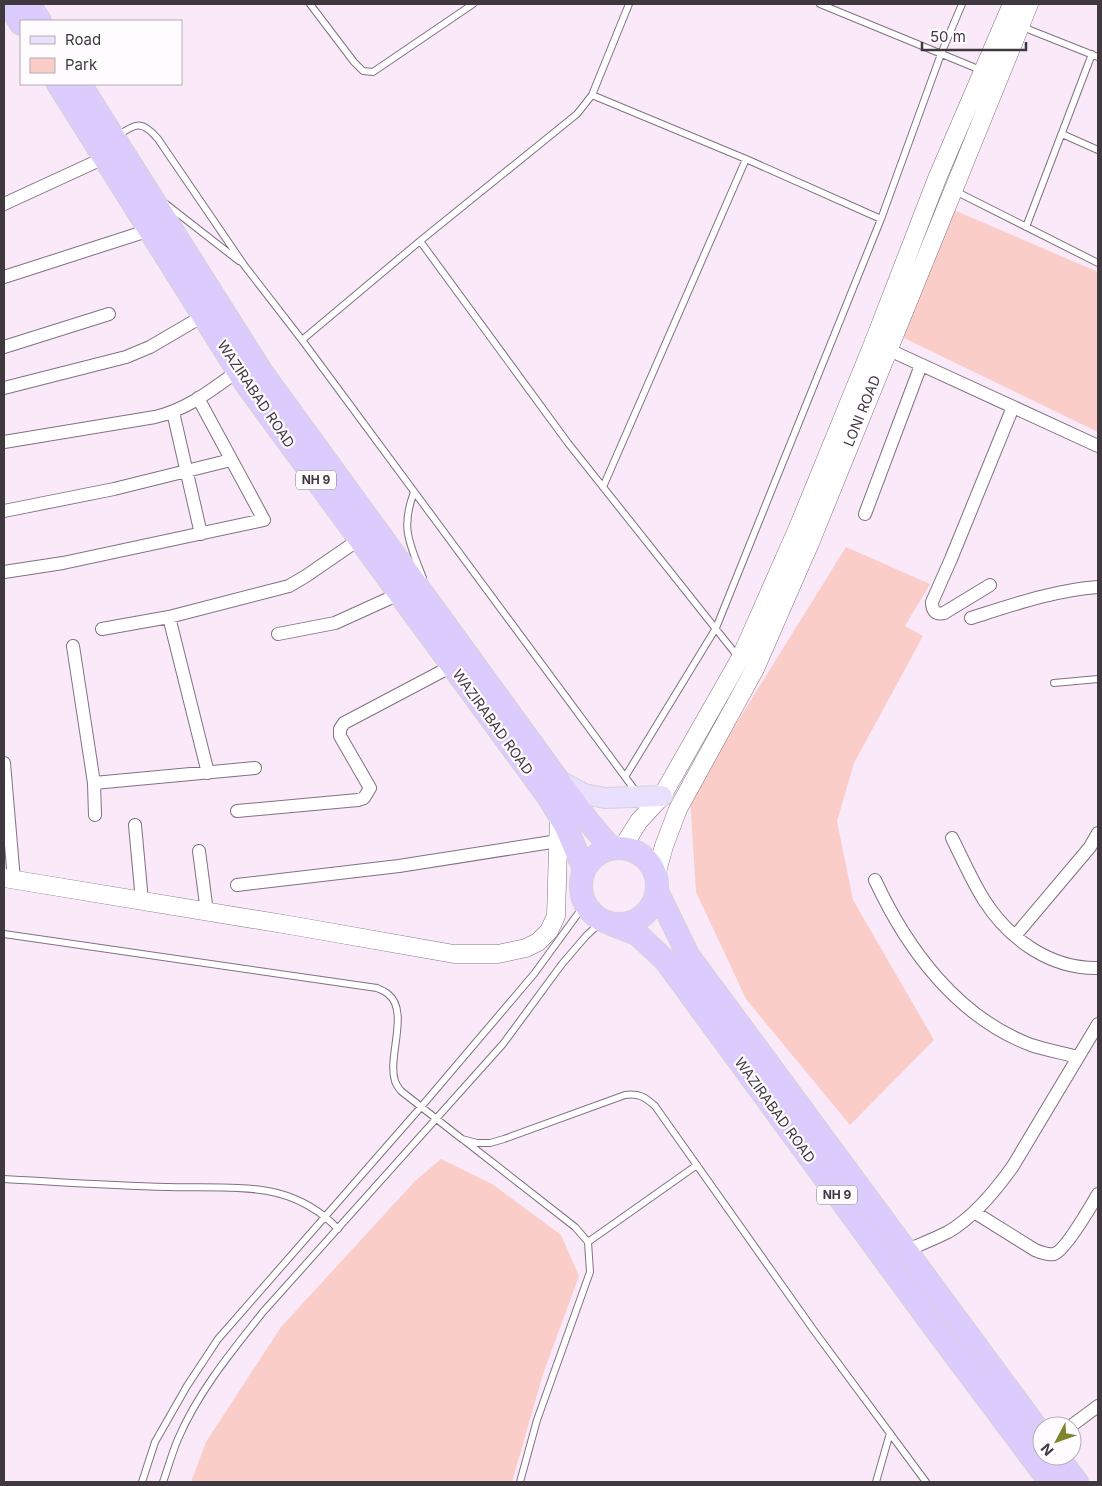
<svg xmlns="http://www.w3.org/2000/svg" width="1102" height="1486" viewBox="0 0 1102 1486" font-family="Inter,sans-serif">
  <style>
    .green { fill: #fbcdc8 }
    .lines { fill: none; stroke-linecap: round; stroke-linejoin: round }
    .lane-casing { stroke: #817280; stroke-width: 8 }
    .street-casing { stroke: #817280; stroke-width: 14 }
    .secondary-casing { stroke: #817280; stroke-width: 19 }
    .primary-casing { stroke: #d5d3d5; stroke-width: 22 }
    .highway-casing { stroke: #d5d3d5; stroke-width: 24 }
    .lane { stroke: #fff; stroke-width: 6 }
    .street { stroke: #fff; stroke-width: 12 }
    .secondary { stroke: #fff; stroke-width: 18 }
    .primary { stroke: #e9e0fe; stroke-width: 20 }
    .highway { stroke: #dbccfd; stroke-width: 22 }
    .labels { text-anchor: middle; stroke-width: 4.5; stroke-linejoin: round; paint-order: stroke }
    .shield { fill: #fffcff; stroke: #797479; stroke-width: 1 }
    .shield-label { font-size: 12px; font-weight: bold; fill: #3f393f }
    .street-label { font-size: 14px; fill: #3f393f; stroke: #fffcff }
  </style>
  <rect width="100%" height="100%" fill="#fae9f9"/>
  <!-- green -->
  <path class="green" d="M947,207L1098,272V432L902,337Z
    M846,547L930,584L905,626L923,636L854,763L837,821L853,900L934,1040L850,1125L746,999L696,892L690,798Z
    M441,1159L492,1184L561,1235L579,1276L543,1374L512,1482H191L206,1442L281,1327L415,1181Z"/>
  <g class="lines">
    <!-- lane casing -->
    <g class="lane-casing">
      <path id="lane" d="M310,4L354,62L363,71L373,72L473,4
        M820,4L983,71
        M1021,24L1030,30L1098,57
        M592,95L746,159L881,219
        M1062,134L1098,150
        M118,136C136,122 143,121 158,139L244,265L302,340L637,793
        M955,191L1098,263
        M166,204L239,261
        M1026,227L1092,54
        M420,241L568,443L739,658
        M302,340L420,241L577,114L592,95L629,4
        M603,487L746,159
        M414,492C400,529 410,544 423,578
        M1054,683L1098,679
        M625,777L716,628L881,219L941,54L962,4
        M4,934L377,988C381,990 385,991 388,994C410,1011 387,1057 395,1081C396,1085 399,1088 401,1091L462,1139L477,1143H490L504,1139L625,1095C639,1093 645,1097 655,1106L815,1332L926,1482
        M465,1141L575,1227L588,1242L590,1272L537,1420L520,1482
        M4,1179C58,1182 112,1186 167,1187C201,1188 245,1185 277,1193C300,1199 322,1212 338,1229
        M588,1242L697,1165
        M142,1482L155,1442L187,1386L218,1339L421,1107L534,974L585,904
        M163,1482C168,1468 172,1453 178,1439C198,1392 232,1351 263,1312L503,1044L562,964L586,936L602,921
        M876,1482L890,1433"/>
    </g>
    <!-- street casing -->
    <g class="street-casing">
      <path id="street" d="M4,204L104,158
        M4,277L150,230
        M4,347L109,314
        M887,349L1098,446
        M4,388L126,357L150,347L203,316
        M173,412L201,534
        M4,442L155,417C189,409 214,388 242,368
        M4,511L114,489L231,460
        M865,514L921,365
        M4,572L63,563L264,520L198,398
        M990,585L944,613C936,615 932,611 932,602L951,559L1013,407
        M169,617L208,773
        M971,618C1012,605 1055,590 1098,587
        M102,629L169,617L289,586L306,576L364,536
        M278,634L335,623L399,594
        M73,646L94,783L95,815
        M4,763L14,880
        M94,783L255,768
        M237,811L358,800L364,798L370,788L340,736V729L344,723L452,666
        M135,825L142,901
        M952,838C962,858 972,881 984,900C1009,939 1050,969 1098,968
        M199,851L207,912
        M875,880C907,949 957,1017 1031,1045C1046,1050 1063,1053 1078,1057
        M237,885L399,866L558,841
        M1015,936L1090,847L1098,833
        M974,1212L1035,1250C1042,1253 1048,1255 1054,1254C1065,1251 1091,1206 1098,1194
        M905,1251C919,1245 934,1239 948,1232C974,1217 996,1190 1013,1166L1098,1024
        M1071,1426L1098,1406"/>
    </g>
    <!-- secondary casing -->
    <g class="secondary-casing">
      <path id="secondary" d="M622,848L639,821L662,796L740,659L797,530L873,344L938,176L1012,4
        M656,875L664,846L678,809L755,669L810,543L1029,4
        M4,878L295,926L454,954H498L526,948L538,942L549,931L556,916L559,815"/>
    </g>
    <!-- primary casing -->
    <g class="primary-casing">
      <path id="primary" d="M558,780L584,794L605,798L662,796"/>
    </g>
    <!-- highway casing -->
    <g class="highway-casing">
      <path id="highway" d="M8,4L21,24
        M29,4L40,21
        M58,84L246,384L549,798L566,827L584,869
        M80,84L261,371L588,821L611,848
        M581 886a38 38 0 1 1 76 0a38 38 0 1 1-76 0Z
        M657,891L688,955L1042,1435
        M611,924L637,934L665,960L945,1342L1050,1482
        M1057,1456L1077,1482"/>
    </g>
    <!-- lane -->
    <use href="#lane" class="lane"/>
    <!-- street -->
    <use href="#street" class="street"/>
    <!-- secondary -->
    <use href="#secondary" class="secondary"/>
    <!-- primary -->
    <use href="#primary" class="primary"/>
    <!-- highway -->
    <use href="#highway" class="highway"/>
  </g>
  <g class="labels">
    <!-- shield labels -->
    <g class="shield">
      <rect x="296" y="470.5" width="40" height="19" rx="4"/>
      <rect x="817" y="1185.5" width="40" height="19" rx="4"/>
    </g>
    <g class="shield-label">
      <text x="316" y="484">NH 9</text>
      <text x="837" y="1199">NH 9</text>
    </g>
    <!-- street labels -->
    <g class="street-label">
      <text transform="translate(256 394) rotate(56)" y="5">WAZIRABAD ROAD</text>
      <text transform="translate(862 411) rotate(-68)" y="5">LONI ROAD</text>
      <text transform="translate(493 722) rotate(54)" y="5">WAZIRABAD ROAD</text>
      <text transform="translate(775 1110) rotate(54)" y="5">WAZIRABAD ROAD</text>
    </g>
  </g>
  <!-- border -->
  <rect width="1102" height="1486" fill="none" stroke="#3f393f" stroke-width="10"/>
  <!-- legend -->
  <rect x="20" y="20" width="162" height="65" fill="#fffcff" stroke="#b2aeb2"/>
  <rect x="30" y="36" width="25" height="8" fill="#e9e0fe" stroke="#b2aeb2"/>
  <text x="65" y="45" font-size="15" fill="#3f393f">Road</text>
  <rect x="30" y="58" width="25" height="15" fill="#fbcdc8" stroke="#b2aeb2"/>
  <text x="65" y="70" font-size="15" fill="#3f393f">Park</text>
  <!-- north arrow -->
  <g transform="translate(1057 1441) rotate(229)"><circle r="24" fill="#fffcff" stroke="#b2aeb2"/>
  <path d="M0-4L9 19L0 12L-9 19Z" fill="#7f842e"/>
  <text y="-8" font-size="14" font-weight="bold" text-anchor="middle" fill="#3f393f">N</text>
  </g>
  <!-- scale -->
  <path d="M922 42v8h104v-8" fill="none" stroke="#3f393f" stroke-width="2.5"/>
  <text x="930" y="42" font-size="15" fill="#3f393f" stroke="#fffcff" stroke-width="4" paint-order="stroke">50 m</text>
</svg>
